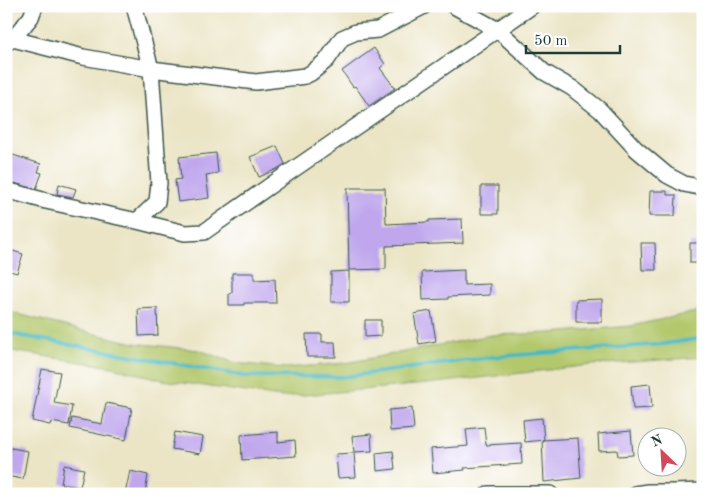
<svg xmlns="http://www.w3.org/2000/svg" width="709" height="500" viewBox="0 0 709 500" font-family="'Old Standard TT',serif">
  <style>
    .green { fill: #b3c86c; stroke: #698250 }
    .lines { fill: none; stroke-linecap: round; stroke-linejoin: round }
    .stream { stroke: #4ab9c0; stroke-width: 4 }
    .building { fill: #c0a7ed }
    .minor-casing { stroke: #3e564a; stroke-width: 18 }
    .minor { stroke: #fff; stroke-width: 15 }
  </style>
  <rect width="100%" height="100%" fill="#fff"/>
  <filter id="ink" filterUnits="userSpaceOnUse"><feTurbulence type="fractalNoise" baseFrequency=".02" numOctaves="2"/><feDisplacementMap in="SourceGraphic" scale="10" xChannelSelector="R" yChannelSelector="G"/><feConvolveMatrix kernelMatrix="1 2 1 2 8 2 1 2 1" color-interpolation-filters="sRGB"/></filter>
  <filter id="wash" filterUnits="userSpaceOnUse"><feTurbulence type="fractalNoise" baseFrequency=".0096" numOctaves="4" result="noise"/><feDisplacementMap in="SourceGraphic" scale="20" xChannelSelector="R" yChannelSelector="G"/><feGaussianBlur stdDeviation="1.12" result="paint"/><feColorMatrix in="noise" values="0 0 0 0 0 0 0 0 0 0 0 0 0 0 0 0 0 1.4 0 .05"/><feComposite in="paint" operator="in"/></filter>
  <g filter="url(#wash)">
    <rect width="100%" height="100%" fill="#ebe5c6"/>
    <!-- green -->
    <path class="green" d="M703,310V357L591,365L427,384L281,397L163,380L112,367L6,350V311L87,332L134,343L199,350L235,363L285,368L346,363L492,335L550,333L631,326L691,313Z"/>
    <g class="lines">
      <!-- stream -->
      <path class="stream" d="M6,333L244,376L343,377L492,357L664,344L703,338"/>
    </g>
    <g id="blocks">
      <!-- building -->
      <path class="building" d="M374,48L385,64L380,68L395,88L369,106L355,86L353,87L342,71Z
        M277,146L285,164L277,169L259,177L250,157Z
        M216,153L218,173L206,175L209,198L178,202L175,180L181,179L179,157Z
        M13,155L41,164L38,172L42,173L36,189L6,181V174Z
        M59,184L76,189L73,197L57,194Z
        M481,186H498V214H481Z
        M347,188H385L386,224L429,222V220L462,219L463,243L386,246V269L349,270Z
        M650,191H667V195H676L675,216H649Z
        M641,243H655L656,270H642Z
        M690,243H703V263H690Z
        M6,249L23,254L17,273L6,270Z
        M464,270V285L490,284V295L448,297V299L423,300L422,272Z
        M349,271V302H331V272Z
        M232,273H254V280L275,279L276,303H244V305H229V294L232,293Z
        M602,299V322H576V300Z
        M157,308L158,335L139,336L138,309Z
        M431,311L436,341L419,344L414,314Z
        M365,320H381V336L365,337Z
        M306,334H322V342H335L336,357H307Z
        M42,369L60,372L54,403L72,406L69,425L51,422L50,425L32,421Z
        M650,384L652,408L633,409L631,386Z
        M106,403L132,408L126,440L70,428L72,418L102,424Z
        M412,408L414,429L390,431L389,410Z
        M542,418L544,440L525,442L523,420Z
        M484,427L486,445L521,443L522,464L464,468L465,470L433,473L431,449L468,446L466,429Z
        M631,431L633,455L618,456L617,450L599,451L598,434Z
        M175,432L203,437L200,454L172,449Z
        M278,432V442L295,440L296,456L242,460L241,435Z
        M371,434L372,451L354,452L352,436Z
        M578,438L581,478L544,482L542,440Z
        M11,448L28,451L23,479L6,476Z
        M393,451L395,469L377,471L376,453Z
        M354,453L356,477L338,478L336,454Z
        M64,465L84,469L80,487L61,484Z
        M130,471L148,475L145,494H125Z"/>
    </g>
  </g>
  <g filter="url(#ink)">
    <use href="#blocks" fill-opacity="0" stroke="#3e564a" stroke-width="1"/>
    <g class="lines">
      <!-- minor casing -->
      <g class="minor-casing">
        <path id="minor" d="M134,6L151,69L159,183L157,202L137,221
          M454,6L498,30L544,72L572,88L600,110L636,149L667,175L684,184L699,187
          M13,39L31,17L35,6
          M6,43L13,39L83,57L151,69L256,82L305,76L311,73L327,60L342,38L356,32L378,30L424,6
          M6,190L46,201L137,221L185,233L204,232L281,178L532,6
          M488,494H550
          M635,494L648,492H674L703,491"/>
      </g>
      <!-- minor -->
      <use href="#minor" class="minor"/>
    </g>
  </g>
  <!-- margin -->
  <rect width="709" height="500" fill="none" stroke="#fff" stroke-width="25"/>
  <!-- north arrow -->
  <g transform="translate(662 452) rotate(335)"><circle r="24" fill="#ffffff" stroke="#a5b1ae"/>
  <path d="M0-4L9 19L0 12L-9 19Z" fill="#d1495b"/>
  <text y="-8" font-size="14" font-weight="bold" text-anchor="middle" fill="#1f3d34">N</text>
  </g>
  <!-- scale -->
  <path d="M526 45v8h94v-8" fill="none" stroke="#1f3d34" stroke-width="2.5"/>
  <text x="534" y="45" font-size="15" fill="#1f3d34" stroke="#ffffff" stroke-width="4" paint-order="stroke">50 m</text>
</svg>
